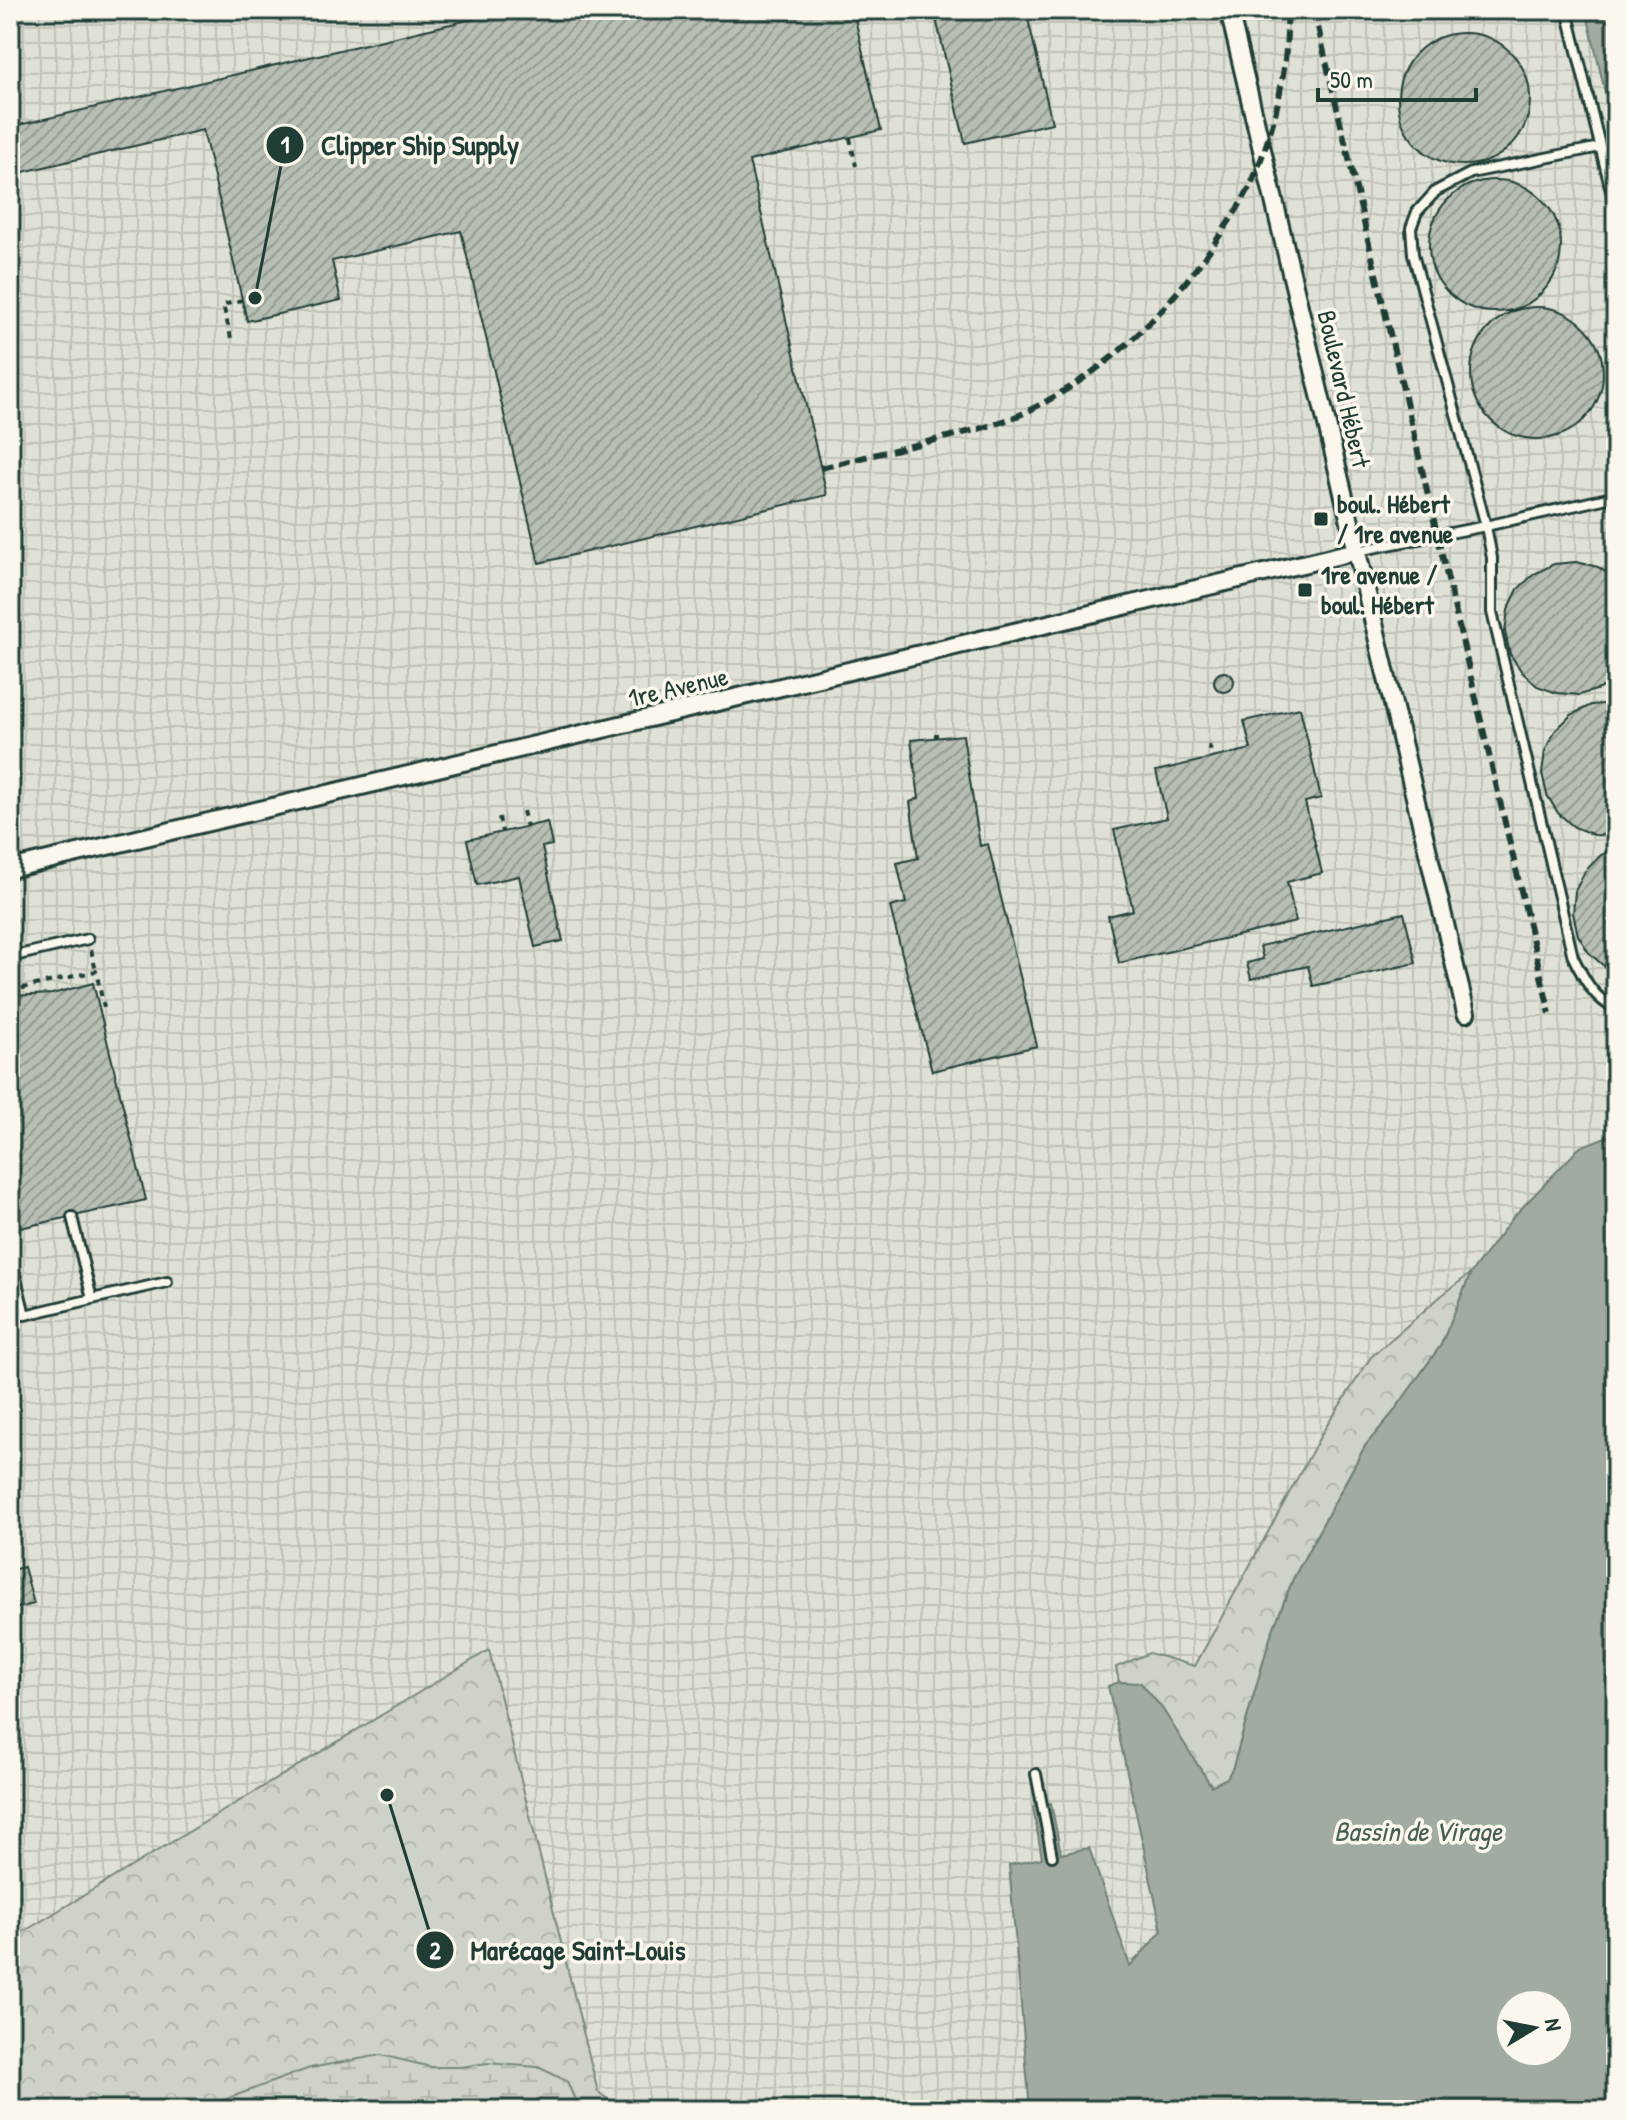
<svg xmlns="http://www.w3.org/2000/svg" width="1626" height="2120" viewBox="0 0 1626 2120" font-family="'Patrick Hand',sans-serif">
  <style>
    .industrial { fill: url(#industrial-grid) }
    .forest { fill: url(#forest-crowns); stroke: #77887e; stroke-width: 2 }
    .wetland { fill: url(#wetland-marsh); stroke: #77887e; stroke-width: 2 }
    .water { fill: #a2aba1; stroke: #6e7f75; stroke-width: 2; fill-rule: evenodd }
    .building { fill: url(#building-hatch); stroke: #1f3d34; stroke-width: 2 }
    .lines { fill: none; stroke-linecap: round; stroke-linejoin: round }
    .service-casing { stroke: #1f3d34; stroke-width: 14 }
    .minor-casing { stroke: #1f3d34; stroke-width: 22 }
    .path { stroke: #1f3d34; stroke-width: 4; stroke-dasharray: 6 6; stroke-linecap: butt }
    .service { stroke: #fbf7ec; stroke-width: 8 }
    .minor { stroke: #fbf7ec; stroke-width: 16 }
    .rail { stroke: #1f3d34; stroke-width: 6; stroke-dasharray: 12 6; stroke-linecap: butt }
    .poi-dot { fill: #1f3d34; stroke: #fbf7ec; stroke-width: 3 }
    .labels { text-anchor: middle; stroke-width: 7; stroke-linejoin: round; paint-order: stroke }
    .street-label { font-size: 26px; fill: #1f3d34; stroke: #fbf7ec }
    .poi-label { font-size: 26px; font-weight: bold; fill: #1f3d34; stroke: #fbf7ec; text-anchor: start }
    .water-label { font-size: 28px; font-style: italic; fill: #465e55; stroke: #fbf7ec }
    .leader { fill: none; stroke: #1f3d34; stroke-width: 3 }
    .callout-dot { fill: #1f3d34; stroke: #fbf7ec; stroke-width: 3 }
    .mark-label { font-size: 24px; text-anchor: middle; font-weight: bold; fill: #fff }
    .callout-label { font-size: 28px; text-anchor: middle; font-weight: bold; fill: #1f3d34; stroke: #fbf7ec; stroke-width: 7; stroke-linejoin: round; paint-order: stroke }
  </style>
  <defs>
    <pattern id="industrial-grid" width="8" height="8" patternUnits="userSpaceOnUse" patternTransform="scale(2)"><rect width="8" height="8" fill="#e0e1d6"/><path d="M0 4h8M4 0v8" fill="none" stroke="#c0c2b8"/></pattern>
    <pattern id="forest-crowns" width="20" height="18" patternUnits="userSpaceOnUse" patternTransform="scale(2)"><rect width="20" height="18" fill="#cfd2c8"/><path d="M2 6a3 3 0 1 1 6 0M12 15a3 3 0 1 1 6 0" fill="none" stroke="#b1b5ac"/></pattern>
    <pattern id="wetland-marsh" width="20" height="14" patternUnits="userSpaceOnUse" patternTransform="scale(2)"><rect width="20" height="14" fill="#cfd2c8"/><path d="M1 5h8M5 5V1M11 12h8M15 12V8" fill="none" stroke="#b1b5ac"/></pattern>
    <pattern id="building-hatch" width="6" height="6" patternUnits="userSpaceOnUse" patternTransform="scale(2)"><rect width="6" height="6" fill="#b7beb3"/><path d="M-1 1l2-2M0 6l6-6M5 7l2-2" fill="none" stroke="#949c92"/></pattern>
  </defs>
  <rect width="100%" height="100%" fill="#f2f0e5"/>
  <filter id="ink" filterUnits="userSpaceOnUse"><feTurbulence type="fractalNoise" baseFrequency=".0125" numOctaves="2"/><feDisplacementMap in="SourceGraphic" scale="16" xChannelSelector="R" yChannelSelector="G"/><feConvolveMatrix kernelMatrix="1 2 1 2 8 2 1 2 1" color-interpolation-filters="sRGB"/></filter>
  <g filter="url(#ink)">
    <!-- industrial -->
    <path class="industrial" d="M10,10H1588L1616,128V1133L1580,1147L1514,1216L1471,1273L1441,1296L1371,1358L1322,1433L1195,1666L1149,1653L1116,1667L1119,1682L1108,1687L1162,1930L1129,1967L1089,1849L1061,1854L1051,1804L1042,1858L1009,1865L1030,2110H623L598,2092L489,1650L10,1940Z"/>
    <!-- forest -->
    <path class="forest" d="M1471,1273L1441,1345L1392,1414L1365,1446L1293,1579L1271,1635L1233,1767L1227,1779L1212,1786L1141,1684L1119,1682L1116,1667L1149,1653L1195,1666L1322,1433L1371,1357L1441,1296Z
      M489,1650L598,2092L623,2110H10V1940Z"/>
    <!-- wetland -->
    <path class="wetland" d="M381,2055L431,2067H461L487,2063L538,2067L567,2081L577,2105V2110H180L210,2105L310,2068Z"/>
    <!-- water -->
    <path class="water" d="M1586,10H1616V139Z
      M1616,1133V2110H1030L1009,1865L1042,1858L1033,1807L1051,1803L1061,1854L1089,1848L1130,1966L1162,1931L1108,1686L1119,1682L1141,1683L1162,1708L1211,1786L1227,1778L1233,1767L1271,1635L1293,1579L1365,1446L1392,1414L1441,1345L1471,1273L1514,1216L1580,1147ZM1510,2004H1558V2052H1510Z"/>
    <!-- building -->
    <path class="building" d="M511,10H853L881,130L749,161L827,495L539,563L461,231L332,261L341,300L247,321L203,130L10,175V127Z
      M934,10H1026L1052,123L965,143Z
      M1398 99a66 66 0 1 1 132 0a66 66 0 1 1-132 0Z
      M1429 246a66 66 0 1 1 132 0a66 66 0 1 1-132 0Z
      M1471 373a66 66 0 1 1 132 0a66 66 0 1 1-132 0Z
      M1576,562L1598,567L1616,579V678L1599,689L1579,695L1557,693L1537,686L1522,672L1510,654L1505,632L1508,610L1518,589L1534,574L1554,564Z
      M1214 682a10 10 0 1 1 20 0a10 10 0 1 1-20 0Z
      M1613,703L1616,704V836L1594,835L1574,827L1558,813L1547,795L1542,773L1545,751L1555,731L1571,715L1591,705Z
      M1300,708L1321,798L1305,802L1322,873L1287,882L1296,922L1119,963L1108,916L1133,910L1114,830L1167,818L1156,771L1251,749L1244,721Z
      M963,735L980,846L988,844L1037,1046L932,1071L890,907L906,903L897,863L918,858L910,802L919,798L911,740Z
      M547,822L552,845L542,847L563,941L535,947L519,876L477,885L467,840Z
      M1616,848V972L1605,967L1589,953L1578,935L1573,913L1575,891L1585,871L1601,855Z
      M1404,913L1416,963L1313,986L1308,966L1251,979L1247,963L1263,959L1260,946Z
      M93,983L146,1200L20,1228L10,1187V996L52,994Z
      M24,1567L34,1604L10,1610V1570Z"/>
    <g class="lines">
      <!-- service casing -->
      <g class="service-casing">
        <path id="service" d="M1567,10L1616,211
          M1600,147L1471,173L1436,191L1417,212L1411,228L1413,254L1486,526L1492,558V612L1573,957C1584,979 1594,999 1616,1009
          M1357,551L1486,526L1616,496
          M10,957L88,939
          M10,1254L25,1315L92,1299L72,1217
          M92,1299L167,1282
          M1036,1774L1052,1856"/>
      </g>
      <!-- minor casing -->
      <g class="minor-casing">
        <path id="minor" d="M1229,10L1466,1013
          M10,869L1357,551"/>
      </g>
      <!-- path -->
      <path class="path" d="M850,138L856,166
        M231,338L223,305L242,300
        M936,737V733
        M1209,745L1213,758
        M523,811L527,827
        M499,817L502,832
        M91,950L96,971
        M10,991L96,971L104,1008"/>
      <!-- service -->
      <use href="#service" class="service"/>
      <!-- minor -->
      <use href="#minor" class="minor"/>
      <!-- rail -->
      <path class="rail" d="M1314,10L1550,1014
        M821,468C860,458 899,449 939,439C968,432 998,425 1026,412C1108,371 1162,318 1214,244C1227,224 1242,204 1252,182C1275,129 1289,67 1287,10"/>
    </g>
  </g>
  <!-- markers -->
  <g class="poi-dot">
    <rect x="1313" y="511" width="16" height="16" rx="4"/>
    <rect x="1297" y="582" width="16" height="16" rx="4"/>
  </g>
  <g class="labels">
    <!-- street labels -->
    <g class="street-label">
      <text transform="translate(1344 389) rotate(77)" y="9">Boulevard Hébert</text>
      <text transform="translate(678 687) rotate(-13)" y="9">1re Avenue</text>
    </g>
    <!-- poi labels -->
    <g class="poi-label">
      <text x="1337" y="513">boul. Hébert<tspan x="1337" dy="30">/ 1re avenue</tspan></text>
      <text x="1321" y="584">1re avenue /<tspan x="1321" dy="30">boul. Hébert</tspan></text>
    </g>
    <!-- water labels -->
    <g class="water-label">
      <text x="1418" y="1841">Bassin de Virage</text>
    </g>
  </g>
  <!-- callouts -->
  <path class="leader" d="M255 298L285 145M387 1795L435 1950"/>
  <g class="callout-dot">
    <circle cx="255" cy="298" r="8"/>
    <circle cx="387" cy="1795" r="8"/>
    <circle cx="285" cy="145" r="20"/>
    <circle cx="435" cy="1950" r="20"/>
  </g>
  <g class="mark-label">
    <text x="285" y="153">1</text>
    <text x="435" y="1959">2</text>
  </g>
  <g class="callout-label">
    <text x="420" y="155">Clipper Ship Supply</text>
    <text x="578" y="1960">Marécage Saint-Louis</text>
  </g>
  <!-- margin -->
  <rect width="1626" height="2120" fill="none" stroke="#fbf7ec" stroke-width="40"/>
  <rect x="20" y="20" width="1586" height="2080" fill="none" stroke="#1f3d34" stroke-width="3" filter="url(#ink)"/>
  <!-- north arrow -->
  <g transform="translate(1534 2028) rotate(80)"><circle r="38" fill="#fbf7ec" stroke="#a3ada2" stroke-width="2"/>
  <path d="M0-6L14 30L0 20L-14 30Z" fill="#1f3d34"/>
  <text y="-12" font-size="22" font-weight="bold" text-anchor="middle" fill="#1f3d34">N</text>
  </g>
  <!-- scale -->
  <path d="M1318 88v12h158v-12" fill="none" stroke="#1f3d34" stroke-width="4"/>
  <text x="1330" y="88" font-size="24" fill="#1f3d34" stroke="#fbf7ec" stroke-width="6" paint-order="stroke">50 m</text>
</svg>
